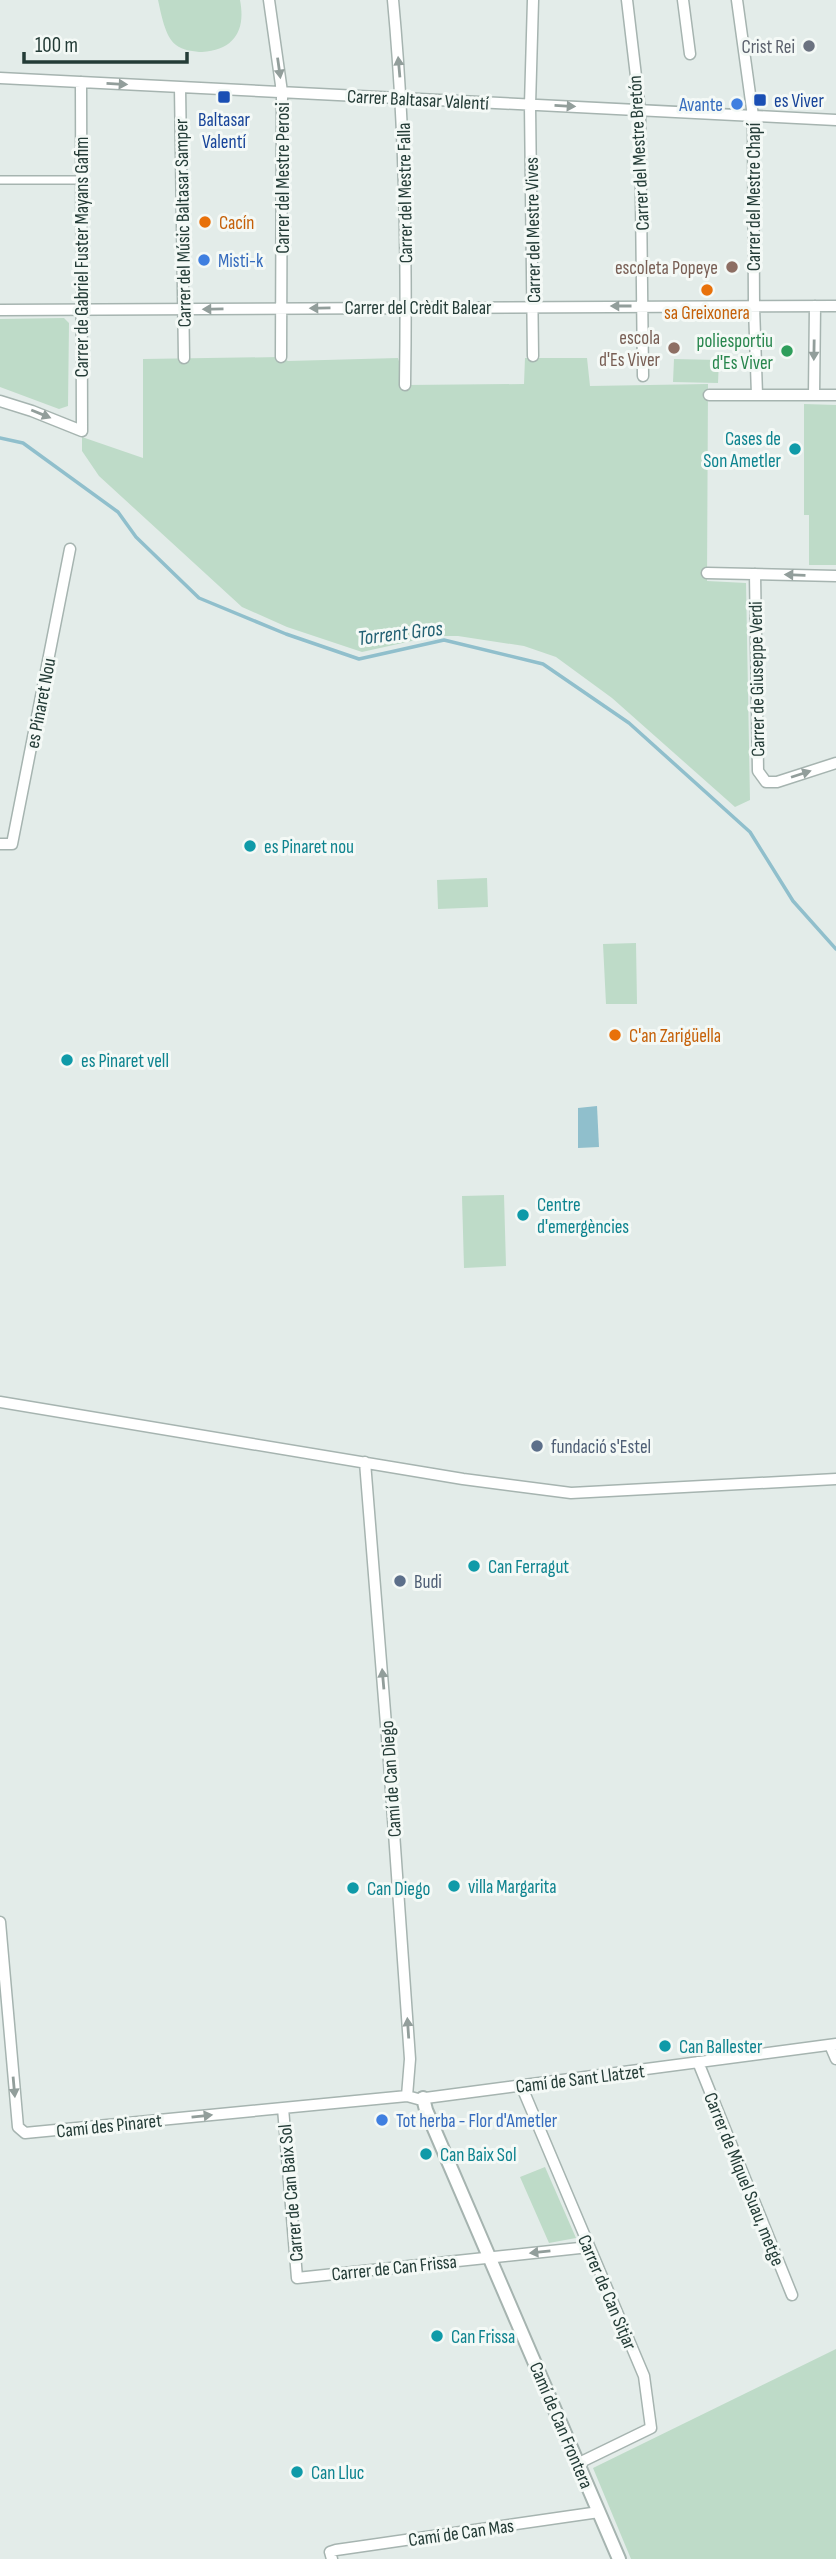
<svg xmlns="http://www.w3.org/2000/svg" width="836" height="2559" viewBox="0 0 836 2559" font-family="'Sofia Sans Condensed',sans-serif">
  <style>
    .green { fill: #bedbc8 }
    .water { fill: #90bfcc }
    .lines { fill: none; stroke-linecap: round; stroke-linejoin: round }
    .stream { stroke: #90bfcc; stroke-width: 3.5 }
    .pedestrian-casing { stroke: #a6b4b0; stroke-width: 10 }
    .minor-casing { stroke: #a6b4b0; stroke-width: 13 }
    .tertiary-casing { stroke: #a6b4b0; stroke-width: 16 }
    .pedestrian { stroke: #fff; stroke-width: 7 }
    .minor { stroke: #fff; stroke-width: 10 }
    .tertiary { stroke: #fff; stroke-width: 12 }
    .oneway { fill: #929e9b }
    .worship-dot { fill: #6b7280; stroke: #f4f9f6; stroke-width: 2.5 }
    .transit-dot { fill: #1a4fb4; stroke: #f4f9f6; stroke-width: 2.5 }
    .shop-dot { fill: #3f7fe0; stroke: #f4f9f6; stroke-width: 2.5 }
    .food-dot { fill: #e8710a; stroke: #f4f9f6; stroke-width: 2.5 }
    .education-dot { fill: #8d6e63; stroke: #f4f9f6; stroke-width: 2.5 }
    .leisure-dot { fill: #2e9e5b; stroke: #f4f9f6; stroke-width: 2.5 }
    .culture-dot { fill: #0f9aa8; stroke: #f4f9f6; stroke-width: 2.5 }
    .service-dot { fill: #5c6f8a; stroke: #f4f9f6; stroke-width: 2.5 }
    .labels { text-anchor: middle; stroke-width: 6; stroke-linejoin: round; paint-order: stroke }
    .worship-label { font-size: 19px; fill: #5b616d; stroke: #f4f9f6; text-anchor: end }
    .street-label { font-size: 19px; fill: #243c37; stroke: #f4f9f6 }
    .transit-label { font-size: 19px; fill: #164399; stroke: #f4f9f6; text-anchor: start }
    .shop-label { font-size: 19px; fill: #366cbe; stroke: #f4f9f6; text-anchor: start }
    .food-label { font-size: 19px; fill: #c56008; stroke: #f4f9f6; text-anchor: start }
    .education-label { font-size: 19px; fill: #785e54; stroke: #f4f9f6; text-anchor: end }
    .leisure-label { font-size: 19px; fill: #27864d; stroke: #f4f9f6; text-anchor: end }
    .culture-label { font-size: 19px; fill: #0d838f; stroke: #f4f9f6; text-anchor: start }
    .service-label { font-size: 19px; fill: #4e5e75; stroke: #f4f9f6; text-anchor: start }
    .water-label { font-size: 21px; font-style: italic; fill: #236173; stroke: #f4f9f6 }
  </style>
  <rect width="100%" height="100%" fill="#e3ece9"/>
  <!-- green -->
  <path class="green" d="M158,0H240C246,31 234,50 202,52C195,52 182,50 176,45C165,37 161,13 158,0Z
    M64,318L69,323L68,406L59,409L0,387V319Z
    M281,357L288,361L398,358L406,385L524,384L525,358H587L590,386L708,384L707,581L746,583L750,800L735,807L612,698L556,657L524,646L458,636H434L362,652L287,627L242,607L99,476L82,451V437L143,458V359Z
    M674,359L719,360L718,383L673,382Z
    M804,404L836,405V565H809V515H804Z
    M487,878L488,907L438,909L437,880Z
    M636,943L637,1004H606L603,944Z
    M504,1195L506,1266L464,1268L462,1196Z
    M545,2167L576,2238L549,2243L520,2177Z
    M836,2349V2559H631L593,2468Z"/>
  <!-- water -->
  <path class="water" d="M597,1106L599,1147L578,1148V1108Z"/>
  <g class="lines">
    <!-- stream -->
    <path class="stream" d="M0,438L23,443L118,512L136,537L199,598L286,634L359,659L444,640L543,664L629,723L750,832L793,901L836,949"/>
    <!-- pedestrian casing -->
    <g class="pedestrian-casing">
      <path id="pedestrian" d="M0,180H80"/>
    </g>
    <!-- minor casing -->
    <g class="minor-casing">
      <path id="minor" d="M269,0L282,92L281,357
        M393,0C405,128 407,257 405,385
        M533,0L530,105L533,356
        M627,0L640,110L643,376
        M683,0L690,54
        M737,0L753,116L754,307L757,395
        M0,78L836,120
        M180,87L184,358
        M0,310L836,306
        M709,395H836
        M814,395L815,306
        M0,401L32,411L82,431L81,82
        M707,573L836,576
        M755,574L758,771L766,782H777L836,763
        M0,844H12L70,549
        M0,1402L463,1479L571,1493L836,1479
        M365,1462L389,1762L410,2059L407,2096
        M0,1922L18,2127L25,2133L407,2096L418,2099L836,2044
        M830,2045L836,2059
        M698,2062L792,2295
        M521,2085L644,2376L651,2428L579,2463
        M283,2108L297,2278L589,2247
        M332,2559L330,2552L336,2550L599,2512"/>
    </g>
    <!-- tertiary casing -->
    <g class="tertiary-casing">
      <path id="tertiary" d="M423,2098L426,2110L619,2559"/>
    </g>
    <!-- pedestrian -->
    <use href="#pedestrian" class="pedestrian"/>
    <!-- minor -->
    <use href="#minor" class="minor"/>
    <!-- tertiary -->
    <use href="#tertiary" class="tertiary"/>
  </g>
  <!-- one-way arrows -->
  <defs><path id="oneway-solid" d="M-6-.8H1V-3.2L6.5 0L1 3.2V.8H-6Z" transform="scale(1.75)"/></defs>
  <g class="oneway">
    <use href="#oneway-solid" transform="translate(399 67) rotate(-95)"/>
    <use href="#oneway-solid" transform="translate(279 68) rotate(82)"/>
    <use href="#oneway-solid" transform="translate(117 84) rotate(3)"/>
    <use href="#oneway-solid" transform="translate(565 106) rotate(3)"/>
    <use href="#oneway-solid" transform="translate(621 306) rotate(180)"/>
    <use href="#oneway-solid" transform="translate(320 308) rotate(179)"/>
    <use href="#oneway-solid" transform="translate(213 309) rotate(179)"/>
    <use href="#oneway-solid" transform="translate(814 350) rotate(91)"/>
    <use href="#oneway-solid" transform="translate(41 414) rotate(22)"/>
    <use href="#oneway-solid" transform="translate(795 575) rotate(-178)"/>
    <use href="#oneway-solid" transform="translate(801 774) rotate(-18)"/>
    <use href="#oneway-solid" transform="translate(383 1679) rotate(-95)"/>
    <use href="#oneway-solid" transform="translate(408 2028) rotate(-94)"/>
    <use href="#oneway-solid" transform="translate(14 2087) rotate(85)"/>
    <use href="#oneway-solid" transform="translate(202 2116) rotate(-6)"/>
    <use href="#oneway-solid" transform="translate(540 2252) rotate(174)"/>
  </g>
  <!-- markers -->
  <circle class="worship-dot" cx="809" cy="46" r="7"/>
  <g class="transit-dot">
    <rect x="217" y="90" width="14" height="14" rx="3.5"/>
    <rect x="753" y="93" width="14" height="14" rx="3.5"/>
  </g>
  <g class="shop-dot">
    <circle cx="737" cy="104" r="7"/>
    <circle cx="204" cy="260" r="7"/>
    <circle cx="382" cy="2120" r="7"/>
  </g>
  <g class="food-dot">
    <circle cx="205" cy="222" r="7"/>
    <circle cx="707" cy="290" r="7"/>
    <circle cx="615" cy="1035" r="7"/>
  </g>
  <g class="education-dot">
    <circle cx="732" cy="267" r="7"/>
    <circle cx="674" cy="348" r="7"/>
  </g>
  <circle class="leisure-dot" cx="787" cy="351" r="7"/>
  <g class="culture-dot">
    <circle cx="795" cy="449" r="7"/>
    <circle cx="250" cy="846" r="7"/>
    <circle cx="67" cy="1060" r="7"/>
    <circle cx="523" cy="1215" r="7"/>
    <circle cx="474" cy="1566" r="7"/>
    <circle cx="454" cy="1886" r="7"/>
    <circle cx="353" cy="1888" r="7"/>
    <circle cx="665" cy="2046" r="7"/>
    <circle cx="426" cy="2154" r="7"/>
    <circle cx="437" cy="2336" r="7"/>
    <circle cx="297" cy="2472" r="7"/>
  </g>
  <g class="service-dot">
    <circle cx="537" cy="1446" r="7"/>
    <circle cx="400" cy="1581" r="7"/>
  </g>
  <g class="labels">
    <!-- worship labels -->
    <g class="worship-label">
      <text x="795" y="53">Crist Rei</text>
    </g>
    <!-- street labels -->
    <g class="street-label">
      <text transform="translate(418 99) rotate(3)" y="7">Carrer Baltasar Valentí</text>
      <text transform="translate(638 153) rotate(-93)" y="7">Carrer del Mestre Bretón</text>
      <text transform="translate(282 178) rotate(-90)" y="7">Carrer del Mestre Perosi</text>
      <text transform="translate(404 193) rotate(-91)" y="7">Carrer del Mestre Falla</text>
      <text transform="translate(753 197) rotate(-90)" y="7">Carrer del Mestre Chapí</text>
      <text transform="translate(182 223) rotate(-91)" y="7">Carrer del Músic Baltasar Samper</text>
      <text transform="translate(532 230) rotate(-91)" y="7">Carrer del Mestre Vives</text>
      <text transform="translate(81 257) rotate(-90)" y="7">Carrer de Gabriel Fuster Mayans Gafim</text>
      <text x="418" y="314">Carrer del Crèdit Balear</text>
      <text transform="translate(756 679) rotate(-91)" y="7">Carrer de Giuseppe Verdi</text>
      <text transform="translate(40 703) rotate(-79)" y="7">es Pinaret Nou</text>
      <text transform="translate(390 1779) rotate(-94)" y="7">Camí de Can Diego</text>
      <text transform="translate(580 2078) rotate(-7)" y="7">Camí de Sant Llatzet</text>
      <text transform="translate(109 2125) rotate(-6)" y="7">Camí des Pinaret</text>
      <text transform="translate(745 2179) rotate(68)" y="7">Carrer de Miquel Suau, metge</text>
      <text transform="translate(290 2193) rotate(-95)" y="7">Carrer de Can Baix Sol</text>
      <text transform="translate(394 2267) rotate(-6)" y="7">Carrer de Can Frissa</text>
      <text transform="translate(608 2292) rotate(67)" y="7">Carrer de Can Sitjar</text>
      <text transform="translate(562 2425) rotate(67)" y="7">Camí de Can Frontera</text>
      <text transform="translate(461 2532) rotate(-8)" y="7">Camí de Can Mas</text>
    </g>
    <!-- transit labels -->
    <g class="transit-label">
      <text x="774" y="107">es Viver</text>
      <text x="224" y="126" text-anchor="middle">Baltasar<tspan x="224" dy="22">Valentí</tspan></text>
    </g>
    <!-- shop labels -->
    <g class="shop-label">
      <text x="723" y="111" text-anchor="end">Avante</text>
      <text x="218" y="267">Misti-k</text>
      <text x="396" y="2127">Tot herba - Flor d'Ametler</text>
    </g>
    <!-- food labels -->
    <g class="food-label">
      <text x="219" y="229">Cacín</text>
      <text x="707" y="319" text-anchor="middle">sa Greixonera</text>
      <text x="629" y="1042">C'an Zarigüella</text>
    </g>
    <!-- education labels -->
    <g class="education-label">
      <text x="718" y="274">escoleta Popeye</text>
      <text x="660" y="344">escola<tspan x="660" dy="22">d'Es Viver</tspan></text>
    </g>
    <!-- leisure labels -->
    <g class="leisure-label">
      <text x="773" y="347">poliesportiu<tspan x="773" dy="22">d'Es Viver</tspan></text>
    </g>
    <!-- culture labels -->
    <g class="culture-label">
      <text x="781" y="445" text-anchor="end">Cases de<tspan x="781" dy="22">Son Ametler</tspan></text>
      <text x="264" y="853">es Pinaret nou</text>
      <text x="81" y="1067">es Pinaret vell</text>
      <text x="537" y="1211">Centre<tspan x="537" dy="22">d'emergències</tspan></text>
      <text x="488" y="1573">Can Ferragut</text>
      <text x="468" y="1893">villa Margarita</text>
      <text x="367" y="1895">Can Diego</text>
      <text x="679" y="2053">Can Ballester</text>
      <text x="440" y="2161">Can Baix Sol</text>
      <text x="451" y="2343">Can Frissa</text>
      <text x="311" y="2479">Can Lluc</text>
    </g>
    <!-- service labels -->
    <g class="service-label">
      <text x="551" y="1453">fundació s'Estel</text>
      <text x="414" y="1588">Budi</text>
    </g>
    <!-- water labels -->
    <g class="water-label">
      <text transform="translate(400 633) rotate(-7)" y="7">Torrent Gros</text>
    </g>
  </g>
  <!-- scale -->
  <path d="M24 52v10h163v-10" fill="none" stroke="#243c37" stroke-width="3.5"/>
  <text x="35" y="52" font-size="21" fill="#243c37" stroke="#f4f9f6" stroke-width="5" paint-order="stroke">100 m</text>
</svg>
